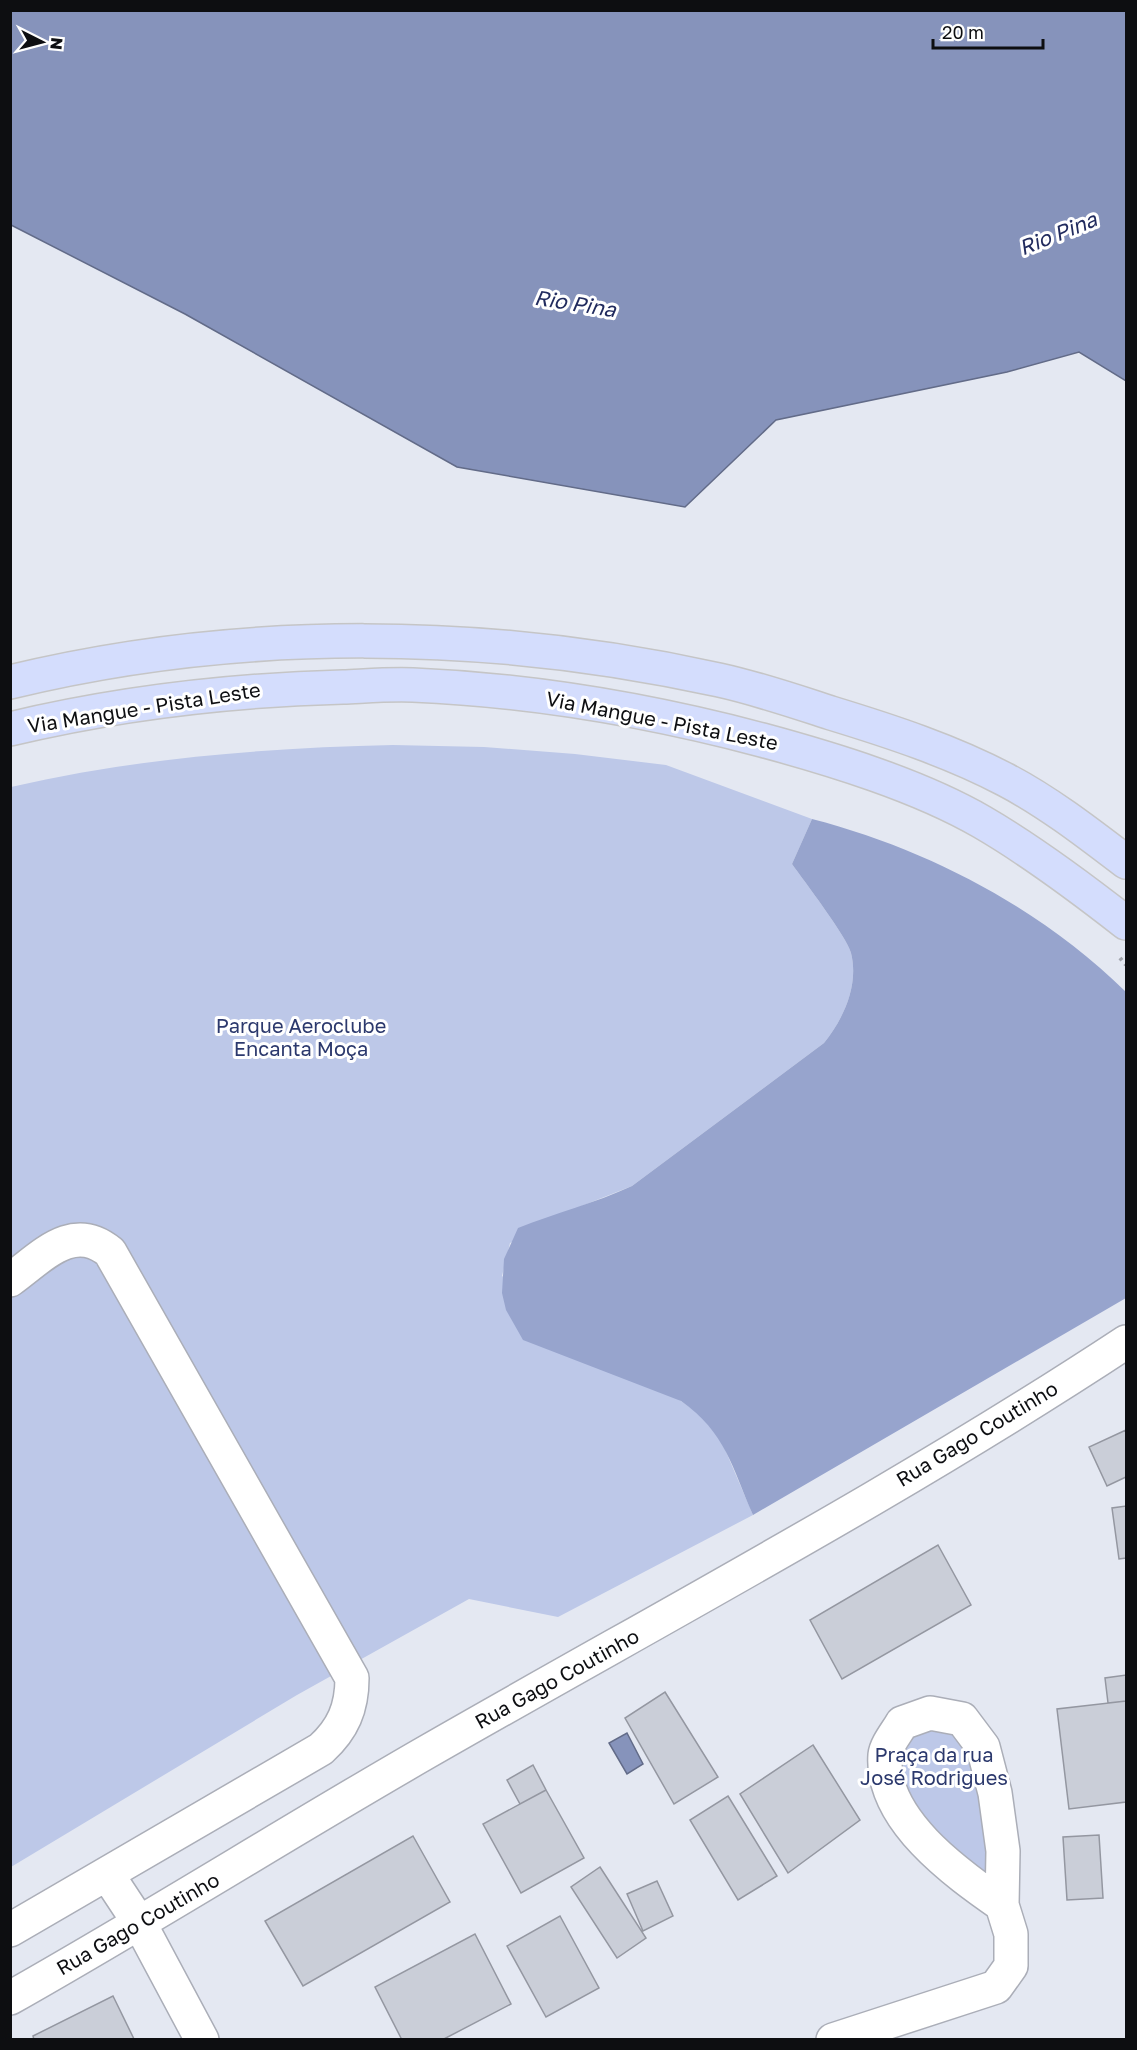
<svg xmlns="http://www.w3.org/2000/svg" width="1137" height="2050" viewBox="0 0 1137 2050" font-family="'Golos Text',sans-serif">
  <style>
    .green { fill: #bdc8e8 }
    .forest { fill: #97a4cd }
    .water { fill: #8693bb; stroke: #626b88; stroke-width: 1.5 }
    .building { fill: #caced8; stroke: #9497a1; stroke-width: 1.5 }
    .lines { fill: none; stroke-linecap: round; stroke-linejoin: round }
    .minor-casing { stroke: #abaeb8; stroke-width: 36 }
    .major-casing { stroke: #c5c5c6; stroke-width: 36 }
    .path { stroke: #a3a6ae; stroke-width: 4; stroke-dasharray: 3 4.5; stroke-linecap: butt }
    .minor { stroke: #fff; stroke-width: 33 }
    .major { stroke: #d4ddfd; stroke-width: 33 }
    .labels { text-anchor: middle; stroke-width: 6; stroke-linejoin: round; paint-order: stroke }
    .street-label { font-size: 20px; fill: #0d0e11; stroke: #fff }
    .park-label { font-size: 20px; fill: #2c396d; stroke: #fff }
    .water-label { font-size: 21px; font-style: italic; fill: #212b5e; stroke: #fff }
  </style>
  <rect width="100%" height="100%" fill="#e4e8f2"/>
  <!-- green -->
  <path class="green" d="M393,745L484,747L575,754L666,765L812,819L792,864C804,881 847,937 851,953C859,985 844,1018 824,1043L632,1186L584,1205L510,1243L502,1276L698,1413L721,1440L753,1515L558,1617L469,1599L297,1695L11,1867V787C136,758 264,748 393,745Z
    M945,1724L977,1757L991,1892L905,1800L894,1743Z"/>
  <!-- forest -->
  <path class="forest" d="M812,819C928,849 1040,908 1126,992V1298L753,1515C732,1467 726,1433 681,1401L523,1340L506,1310L502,1293L504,1259L518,1228C556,1213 595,1203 632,1186L824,1043C844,1018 859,985 851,953C847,937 804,881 792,864Z"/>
  <!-- water -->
  <path class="water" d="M10,11H1126V381L1079,352L1007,372L776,420L685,507L457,467L185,314L11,225Z
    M627,1733L643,1764L627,1774L609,1743Z"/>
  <!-- building -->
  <path class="building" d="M1126,1430V1477L1107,1486L1089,1447Z
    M1126,1506V1558L1119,1559L1112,1508Z
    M938,1545L971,1605L842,1679L810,1620Z
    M1126,1675V1701L1108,1703L1105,1678Z
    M665,1692L718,1777L674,1804L625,1718Z
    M1126,1701V1802L1069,1809L1057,1709Z
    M813,1745L860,1820L788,1873L740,1794Z
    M533,1765L546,1790L520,1804L507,1780Z
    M546,1790L584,1858L521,1893L483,1824Z
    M728,1796L777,1876L738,1900L690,1820Z
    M1099,1835L1103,1898L1067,1900L1063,1837Z
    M413,1836L450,1902L303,1986L265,1921Z
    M600,1867L646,1938L617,1958L571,1887Z
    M657,1881L673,1916L643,1931L627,1894Z
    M560,1916L599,1988L546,2017L507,1946Z
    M475,1934L511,2004L442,2040H402L375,1987Z
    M113,1996L134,2039L34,2040L33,2036Z"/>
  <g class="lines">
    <!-- minor casing -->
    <g class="minor-casing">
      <path id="minor" d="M10,1280C42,1257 72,1221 110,1252L352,1678C352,1708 343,1729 321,1749L10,1930
        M107,1874L140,1924L202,2040
        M10,1998C150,1919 286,1833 425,1753C660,1618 900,1491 1126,1342
        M833,2040L996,1987L1011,1966V1934L1002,1905L1003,1851L995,1793L983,1747L962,1719L930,1713L902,1723C897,1732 886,1745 885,1755C880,1819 956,1873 1002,1905"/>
    </g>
    <!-- major casing -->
    <g class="major-casing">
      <path id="major" d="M10,682C241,626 488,629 719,680C756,688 794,701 831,713C890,731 951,751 1006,780C1048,802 1088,833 1126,862
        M10,729C119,703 231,690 343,687C366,686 390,684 413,685C530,690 649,710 762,740C832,759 918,785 982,822C1032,851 1080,887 1126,923"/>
    </g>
    <!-- path -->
    <path class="path" d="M1120,958L1126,965"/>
    <!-- minor -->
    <use href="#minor" class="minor"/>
    <!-- major -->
    <use href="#major" class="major"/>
  </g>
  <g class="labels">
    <!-- street labels -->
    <g class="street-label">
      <text transform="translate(144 708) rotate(-9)" y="7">Via Mangue - Pista Leste</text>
      <text transform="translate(662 721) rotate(11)" y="7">Via Mangue - Pista Leste</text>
      <text transform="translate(977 1434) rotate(-31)" y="7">Rua Gago Coutinho</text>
      <text transform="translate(557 1679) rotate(-29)" y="7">Rua Gago Coutinho</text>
      <text transform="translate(138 1924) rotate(-30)" y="7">Rua Gago Coutinho</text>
    </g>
    <!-- park labels -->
    <g class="park-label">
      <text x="301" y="1033">Parque Aeroclube<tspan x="301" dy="23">Encanta Moça</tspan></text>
      <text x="934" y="1762">Praça da rua<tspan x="934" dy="23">José Rodrigues</tspan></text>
    </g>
    <!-- water labels -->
    <g class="water-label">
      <text transform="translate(1058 234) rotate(-22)" y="7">Rio Pina</text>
      <text transform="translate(575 304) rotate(9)" y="7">Rio Pina</text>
    </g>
  </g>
  <!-- border -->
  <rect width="1137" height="2050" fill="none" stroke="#0d0e11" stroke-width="24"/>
  <!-- north arrow -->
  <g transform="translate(42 42) rotate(96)" stroke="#ffffff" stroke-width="4.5" paint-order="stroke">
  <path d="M0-4.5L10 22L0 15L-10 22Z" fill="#0d0e11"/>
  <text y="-9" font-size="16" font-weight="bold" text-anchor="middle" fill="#0d0e11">N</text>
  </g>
  <!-- scale -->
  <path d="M933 39v9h110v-9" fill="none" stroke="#0d0e11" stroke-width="3"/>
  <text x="942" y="39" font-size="18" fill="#0d0e11" stroke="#ffffff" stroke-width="4.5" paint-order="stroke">20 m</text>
</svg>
